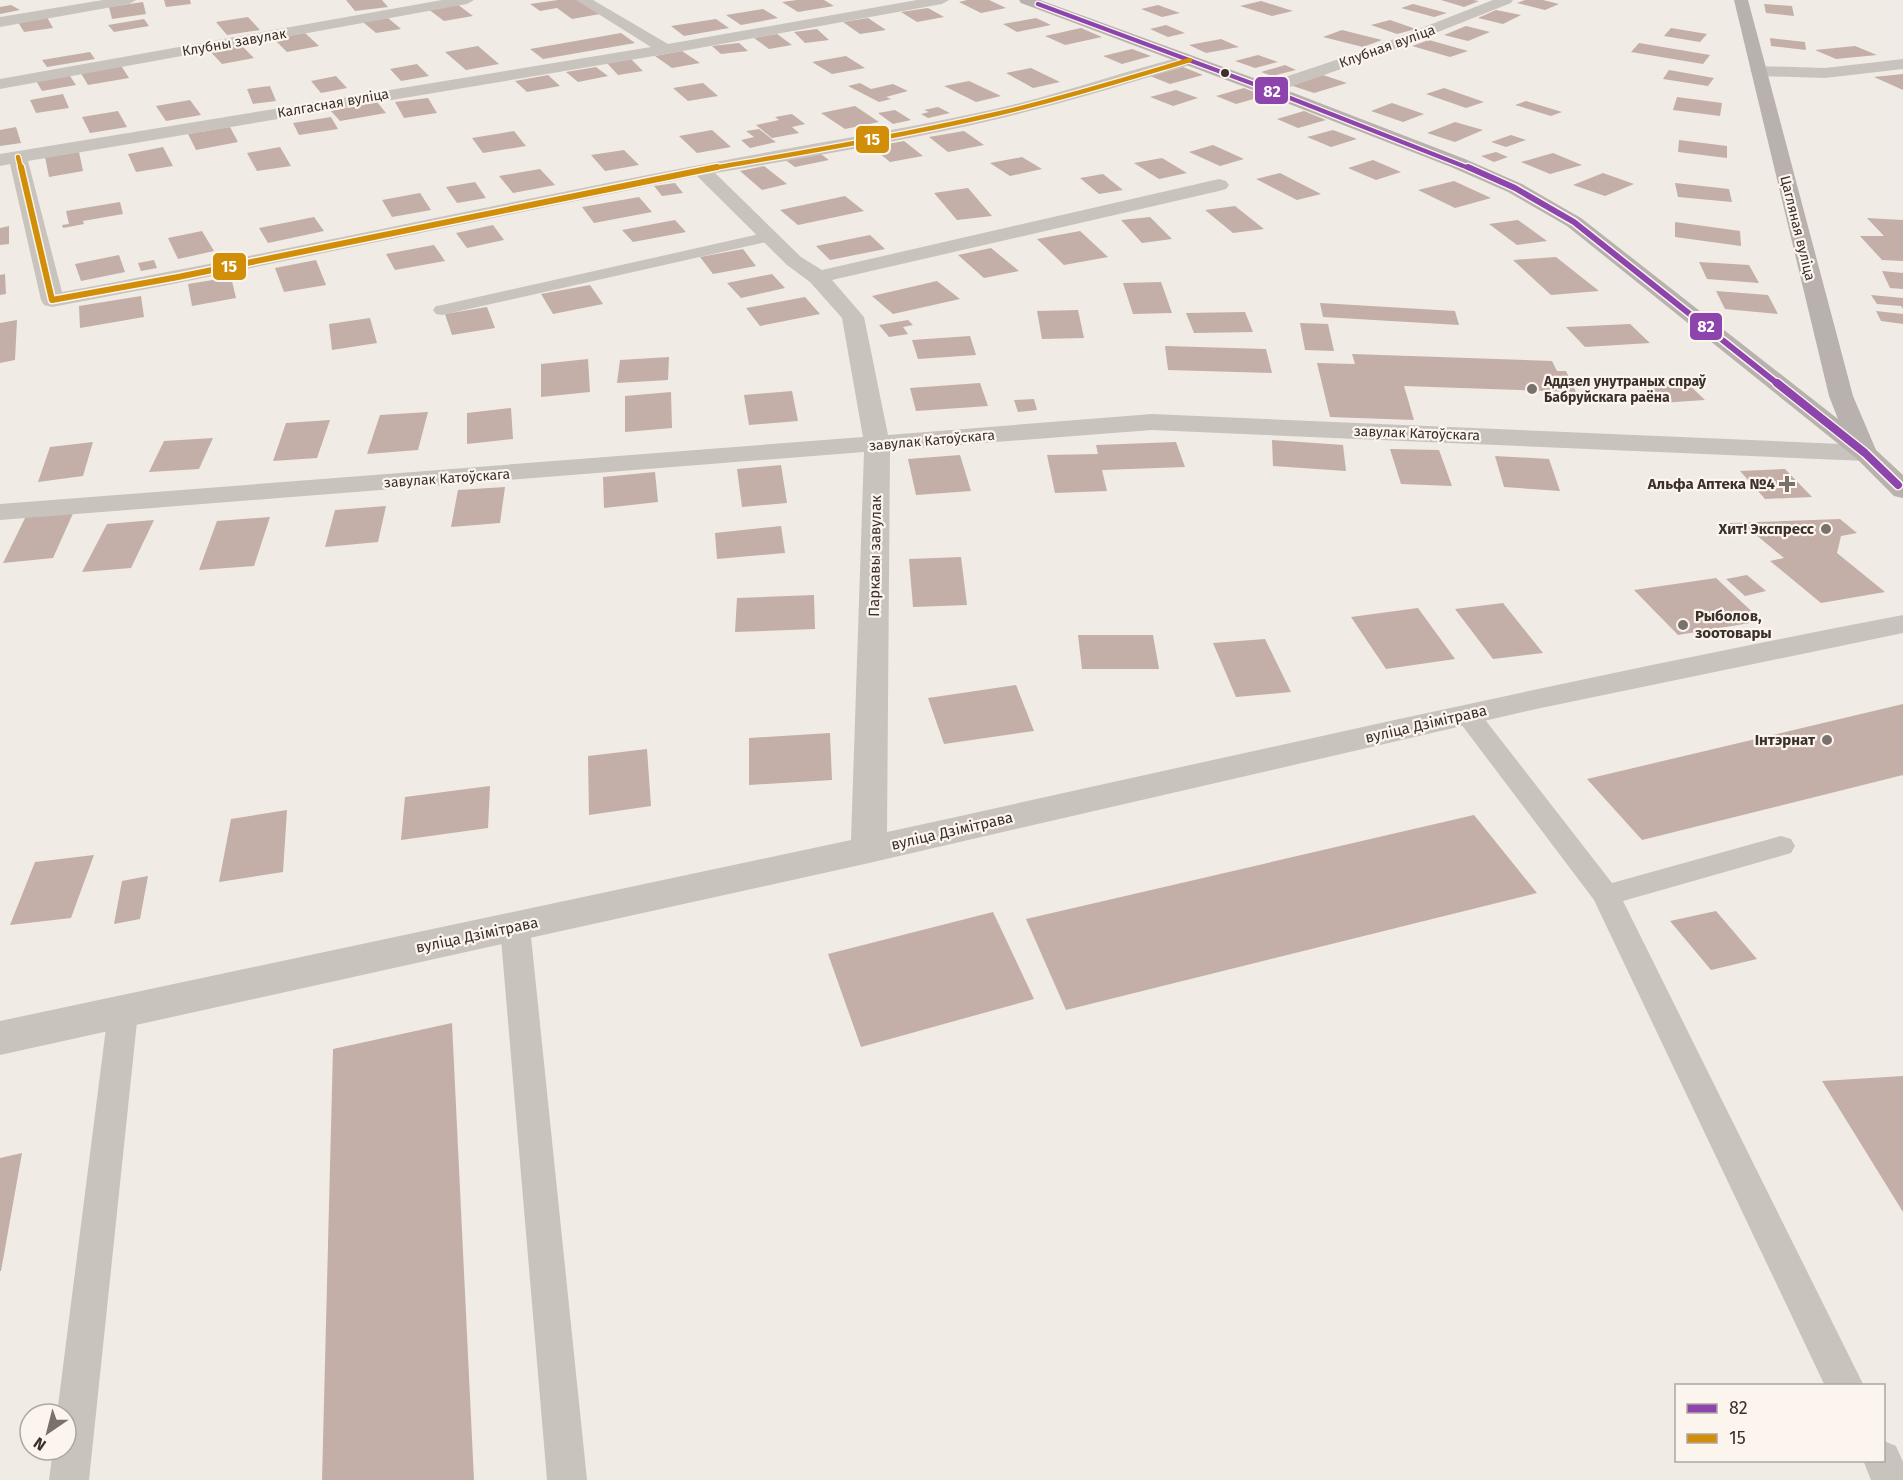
<svg xmlns="http://www.w3.org/2000/svg" width="1903" height="1480" viewBox="0 0 1903 1480" font-family="'Fira Sans',sans-serif">
  <style>
    .building { fill: #c3afa7 }
    .lines { fill: none; stroke-linecap: round; stroke-linejoin: round }
    .lane { fill: #c9c3be; fill-rule: evenodd }
    .street { fill: #c9c3be; fill-rule: evenodd }
    .primary { fill: #b8b1ad; fill-rule: evenodd }
    .bus-1-far2-casing { stroke: #fbf5ee; stroke-width: 7 }
    .bus-1-far1-casing { stroke: #fbf5ee; stroke-width: 9 }
    .bus-1-casing { stroke: #fbf5ee; stroke-width: 11 }
    .bus-2-far1-casing { stroke: #fbf5ee; stroke-width: 7 }
    .bus-2-casing { stroke: #fbf5ee; stroke-width: 9 }
    .bus-1-far2 { stroke: #8e44ad; stroke-width: 4.5 }
    .bus-1-far1 { stroke: #8e44ad; stroke-width: 6 }
    .bus-1 { stroke: #8e44ad; stroke-width: 8 }
    .bus-2-far1 { stroke: #d18e09; stroke-width: 4.5 }
    .bus-2 { stroke: #d18e09; stroke-width: 6 }
    .bus-dot { fill: #3b302b; stroke: #fbf5ee; stroke-width: 2 }
    .poi-dot { fill: #7a716c; stroke: #fbf5ee; stroke-width: 2 }
    .labels { text-anchor: middle; stroke-width: 4.5; stroke-linejoin: round; paint-order: stroke }
    .far-street-label { font-size: 14px; fill: #3b302b; stroke: #fbf5ee }
    .far-poi-label { font-size: 14px; font-weight: bold; fill: #3b302b; stroke: #fbf5ee; text-anchor: start }
    .poi-label { font-size: 15px; font-weight: bold; fill: #3b302b; stroke: #fbf5ee; text-anchor: end }
    .street-label { font-size: 15px; fill: #3b302b; stroke: #fbf5ee }
    .line-badge { stroke: #fbf5ee; stroke-width: 2 }
    .badge-label { font-size: 16px; text-anchor: middle; font-weight: bold; fill: #fff }
  </style>
  <rect width="100%" height="100%" fill="#f0ebe5"/>
  <!-- building -->
  <path class="building" d="M164,0H190L191,4L166,7Z
    M346,0H382L388,7L355,11Z
    M558,0H579L600,14L572,19L557,8L540,11L530,4Z
    M797,0H824L834,6L798,12L782,2Z
    M967,0H989L1006,8L981,13L959,2Z
    M1441,0H1473L1479,1L1464,7Z
    M1525,0H1543L1559,4L1545,10L1517,3Z
    M1261,1L1293,11L1272,16L1240,6Z
    M143,2L146,14L112,19L109,7Z
    M457,4L473,16L444,21L428,9Z
    M1413,4L1447,13L1434,17L1401,8Z
    M1764,4L1792,6L1794,16L1766,13Z
    M11,5L20,10L0,14V7Z
    M1158,5L1180,13L1162,17L1141,9Z
    M928,8L944,17L917,22L901,12Z
    M763,9L778,18L741,25L726,15Z
    M1496,10L1521,15L1503,24L1478,18Z
    M47,17L53,28L24,32L18,22Z
    M248,17L260,30L227,35L216,22Z
    M388,18L401,29L376,33L363,22Z
    M868,18L886,30L860,34L843,22Z
    M1036,18L1051,25L1017,32L1003,24Z
    M144,19L149,26L114,32L108,25Z
    M716,19L729,28L684,36L671,26Z
    M1390,20L1416,29L1397,34L1371,25Z
    M1166,25L1185,33L1168,37L1150,29Z
    M1466,26L1490,32L1468,41L1444,35Z
    M1081,28L1102,37L1065,45L1045,36Z
    M1671,28L1707,34L1700,42L1664,36Z
    M817,29L829,40L805,43L794,32Z
    M1342,30L1382,40L1363,47L1323,37Z
    M305,33L319,46L287,52L273,38Z
    M621,33L635,43L543,59L530,49Z
    M777,34L792,45L769,49L754,38Z
    M1770,38L1805,42L1806,50L1771,46Z
    M1221,39L1239,47L1206,53L1189,45Z
    M1429,40L1468,51L1450,57L1412,46Z
    M739,43L748,51L721,54L712,46Z
    M1639,43L1710,55L1703,64L1631,52Z
    M241,45L254,58L222,64L209,50Z
    M478,46L499,64L466,70L445,52Z
    M1855,46L1877,55L1836,59L1815,50Z
    M1132,49L1151,56L1122,64L1103,56Z
    M682,51L700,63L672,68L655,56Z
    M90,52L95,59L47,67L42,60Z
    M1258,55L1278,62L1255,68L1235,61Z
    M846,56L865,68L832,74L812,62Z
    M631,59L643,71L618,75L607,63Z
    M120,64L129,78L88,85L79,70Z
    M417,64L429,76L401,81L390,69Z
    M1285,65L1296,70L1272,76L1261,72Z
    M596,67L608,76L578,82L566,72Z
    M1183,67L1203,75L1170,84L1150,76Z
    M1031,68L1060,82L1033,88L1006,73Z
    M1669,70L1714,78L1708,86L1663,79Z
    M68,73L76,85L42,91L35,79Z
    M1903,74V90L1874,77Z
    M548,75L560,86L527,92L515,81Z
    M1323,75L1347,83L1314,93L1290,85Z
    M336,76L347,88L321,93L311,81Z
    M969,81L1001,96L976,102L944,86Z
    M703,83L718,96L688,101L673,88Z
    M860,83L871,89L893,84L908,91L886,97L891,99L879,102L848,86Z
    M270,86L276,101L253,104L247,89Z
    M1244,88L1264,96L1236,104L1216,96Z
    M1444,88L1484,102L1466,108L1426,94Z
    M1176,90L1198,98L1173,106L1150,97Z
    M63,94L69,108L36,113L30,100Z
    M1677,97L1722,103L1720,116L1673,110Z
    M428,98L437,113L404,118L395,102Z
    M190,100L201,115L166,121L156,106Z
    M1526,101L1562,112L1551,116L1515,105Z
    M377,102L386,113L340,121L331,111Z
    M1392,103L1424,114L1403,122L1371,111Z
    M855,106L879,122L845,129L821,113Z
    M938,107L950,113L928,118L921,114L929,112L924,110Z
    M895,110L911,120L893,124L878,113Z
    M118,111L127,127L90,133L82,117Z
    M1304,111L1326,120L1298,128L1277,119Z
    M792,114L805,124L792,127L799,133L772,138L756,125L779,120L775,117Z
    M331,117L338,129L299,135L293,123Z
    M1455,122L1483,130L1455,142L1427,133Z
    M16,127L21,143L0,146V130Z
    M230,127L238,142L196,150L188,134Z
    M759,129L773,140L776,142L750,148L741,140L754,137L746,131Z
    M712,130L731,147L697,153L679,136Z
    M1333,130L1357,139L1331,147L1307,137Z
    M514,131L526,146L483,153L472,138Z
    M964,131L984,145L948,152L929,137Z
    M1511,135L1526,140L1506,147L1491,142Z
    M1679,140L1727,146V158L1678,152Z
    M904,141L923,156L890,162L872,147Z
    M1213,145L1244,159L1220,166L1189,152Z
    M163,147L173,166L136,172L128,154Z
    M280,147L291,166L257,171L247,153Z
    M624,150L639,165L605,171L591,155Z
    M79,152L83,171L49,177L45,157Z
    M818,152L829,160L795,167L784,159Z
    M1496,152L1508,157L1494,162L1481,156Z
    M1553,153L1582,165L1550,174L1521,162Z
    M1022,157L1042,169L1010,176L990,163Z
    M1162,158L1187,173L1159,179L1134,163Z
    M1373,160L1401,172L1376,180L1348,168Z
    M764,166L787,184L762,190L740,171Z
    M540,169L555,185L513,193L499,176Z
    M1280,173L1321,194L1297,200L1256,179Z
    M1603,173L1634,184L1605,196L1573,185Z
    M1103,174L1123,190L1099,194L1080,178Z
    M1454,181L1491,198L1455,208L1418,190Z
    M475,182L486,198L457,203L446,187Z
    M675,183L683,193L662,196L654,186Z
    M1675,183L1729,189L1732,202L1678,197Z
    M968,188L992,216L957,220L934,193Z
    M420,193L431,210L392,217L382,200Z
    M845,196L864,211L798,225L780,210Z
    M639,197L652,212L594,223L582,207Z
    M120,202L123,214L83,221L84,224L63,228L62,225L69,224L66,211Z
    M1235,206L1264,229L1233,233L1205,210Z
    M314,217L324,231L268,243L259,228Z
    M1150,217L1172,239L1142,243L1121,220Z
    M1867,218L1903,220V261L1882,260L1860,236H1884Z
    M675,220L686,232L633,242L622,230Z
    M1518,220L1547,241L1517,245L1489,224Z
    M1675,222L1740,231L1741,246L1675,237Z
    M493,225L504,240L467,248L456,233Z
    M9,226V244L0,245V228Z
    M202,231L214,251L178,259L168,238Z
    M1080,231L1108,257L1064,265L1037,239Z
    M870,235L885,249L830,260L816,246Z
    M434,245L445,261L395,270L386,254Z
    M991,248L1019,271L984,278L958,255Z
    M743,249L756,266L713,274L700,257Z
    M119,255L125,272L81,281L75,264Z
    M1556,257L1599,291L1551,295L1513,260Z
    M154,260L157,268L141,271L138,263Z
    M316,260L326,285L284,292L275,268Z
    M1699,262L1749,265L1759,283L1707,279Z
    M1882,271L1903,273V289L1890,288Z
    M5,274L6,294L0,295V275Z
    M772,274L785,288L741,298L727,283Z
    M231,277L236,298L192,306L188,284Z
    M937,281L960,299L893,314L872,296Z
    M1161,282L1172,313L1133,314L1123,283Z
    M590,285L603,304L553,314L541,294Z
    M1716,291L1768,295L1778,314L1725,309Z
    M1871,295L1903,298V309L1901,306L1877,304Z
    M141,296L144,317L80,328L79,306Z
    M805,297L820,314L760,326L746,308Z
    M1320,303L1455,311L1459,325L1323,317Z
    M487,307L495,328L452,335L445,314Z
    M1078,310L1084,338L1042,339L1037,311Z
    M1876,311L1903,314V324L1881,321Z
    M1245,312L1253,332L1194,333L1186,313Z
    M370,318L377,343L332,350L329,324Z
    M17,320L15,360L0,363V323Z
    M908,320L913,325L903,327L908,334L889,337L879,325Z
    M1300,323L1328,324L1334,351L1305,350Z
    M1630,324L1650,343L1585,347L1566,327Z
    M970,336L976,355L918,359L912,340Z
    M1165,346L1266,349L1272,373L1168,370Z
    M1352,354L1552,361L1557,371H1566L1576,392L1404,386L1414,420L1330,417L1317,363L1355,364Z
    M669,357L668,380L617,383L620,360Z
    M588,359L590,392L541,397V364Z
    M1683,379L1705,400L1660,403L1639,383Z
    M980,383L988,406L916,411L910,388Z
    M792,391L798,421L749,425L744,395Z
    M671,392L672,428L625,432V396Z
    M1034,399L1037,410L1018,412L1014,400Z
    M511,408L513,439L467,444V413Z
    M428,412L418,450L367,454L380,415Z
    M330,420L317,458L273,461L286,423Z
    M213,438L199,469L149,472L164,441Z
    M1272,440L1343,445L1346,471L1273,466Z
    M93,442L83,476L38,482L50,447Z
    M1176,442L1185,467L1102,470L1107,491L1055,493L1047,455L1098,454L1096,445Z
    M1390,449L1439,450L1452,486L1401,484Z
    M960,455L971,491L916,495L908,459Z
    M1495,456L1549,459L1560,491L1504,487Z
    M781,465L787,503L742,507L737,469Z
    M1785,469L1812,497L1765,499L1740,471Z
    M655,472L658,502L604,508L603,477Z
    M505,487L500,523L451,527L458,490Z
    M386,506L378,542L325,547L335,510Z
    M75,509L53,558L3,563L27,514Z
    M270,517L254,566L199,570L217,521Z
    M1840,519L1857,533L1841,536L1837,553L1885,592L1821,603L1770,561L1784,558L1749,529L1738,531L1729,523Z
    M154,520L131,568L82,572L107,524Z
    M781,526L785,553L717,559L715,533Z
    M961,557L967,605L913,607L909,559Z
    M1747,575L1766,591L1745,596L1726,579Z
    M1716,578L1762,621L1678,635L1634,590Z
    M814,595L815,629L735,632L737,598Z
    M1503,603L1543,653L1493,659L1455,609Z
    M1418,608L1455,659L1386,669L1351,617Z
    M1078,635H1153L1159,669H1082Z
    M1265,639L1291,692L1236,697L1213,643Z
    M1016,685L1034,731L944,744L928,698Z
    M1903,704V775L1642,840L1587,779Z
    M830,733L832,780L749,785V738Z
    M647,749L651,806L589,815L588,756Z
    M490,786L488,828L401,840L405,797Z
    M287,810L283,872L219,882L231,819Z
    M1474,815L1537,893L1066,1010L1026,919Z
    M94,855L71,918L10,925L35,862Z
    M148,876L140,919L114,924L122,881Z
    M1716,911L1757,959L1711,970L1670,921Z
    M993,912L1034,999L861,1047L828,954Z
    M452,1023L474,1480H322L333,1049Z
    M1903,1076V1212L1822,1081Z
    M22,1153L1,1271H0V1158Z"/>
  <g class="lines">
    <!-- lane -->
    <path class="lane" d="M769,232L777,237L775,240L442,315L436,314L433,310L436,306L442,305Z
      M1467,706L1476,708L1612,883L1781,836L1791,839L1795,846L1791,853L1623,901L1864,1386H1825L1594,900L1458,720L1454,714L1458,708Z
      M515,916L525,919L530,927L587,1480H547L500,927L505,919Z
      M123,1000L134,1003L138,1012L89,1480H49L53,1450H66V1414H57L108,1012L112,1003Z
      M1884,1441L1896,1446L1903,1462V1480H1871L1863,1460H1884Z"/>
    <!-- street -->
    <path class="street" d="M103,0H136L129,4L0,27V17Z
      M442,0H474L467,4L0,89V79Z
      M576,0H593L668,44L917,0H949L942,4L666,54L28,161L62,292C275,253 486,206 699,165C797,146 896,131 995,109C1061,94 1124,71 1190,55L1198,60L1196,63C1130,83 1064,103 998,119C904,141 810,157 715,173L801,257L822,270L1219,179L1226,181L1229,185L1226,189L1219,191L832,280L864,317L888,435L1152,414L1865,445L1874,448L1878,453L1874,458L1865,461L1152,430L890,450L887,832C1225,758 1563,680 1903,615V633L1536,709L869,863L0,1055V1021L851,840L864,452L0,520V504L863,437L842,318L810,282L787,265L697,176L178,283L52,307L44,305L41,300L10,164L0,166V154L651,47Z
      M1493,0H1513L1511,3L1375,57L1273,93L1267,94L1259,89L1261,85L1363,51Z
      M1903,59V69L1825,78L1758,76L1750,71L1758,66L1825,68Z"/>
    <!-- primary -->
    <path class="primary" d="M1019,0H1040L1273,85L1465,159L1522,184L1581,218L1838,419L1829,396L1734,0H1748L1853,396L1876,450L1903,475V498L1894,496L1856,458L1567,226L1508,192L1451,167L1261,93L1021,3Z"/>
    <!-- bus-1-far2 casing -->
    <g class="bus-1-far2-casing">
      <path id="bus-1-far2" d="M1038,4L1267,89L1471,169"/>
    </g>
    <!-- bus-1-far1 casing -->
    <g class="bus-1-far1-casing">
      <path id="bus-1-far1" d="M1468,167L1515,188L1574,222L1779,385"/>
    </g>
    <!-- bus-1 casing -->
    <g class="bus-1-casing">
      <path id="bus-1" d="M1777,383L1865,453L1898,485"/>
    </g>
    <!-- bus-2-far1 casing -->
    <g class="bus-2-far1-casing">
      <path id="bus-2-far1" d="M18,157L21,169
        M708,169C805,152 901,136 996,114C1062,99 1126,79 1190,60"/>
    </g>
    <!-- bus-2 casing -->
    <g class="bus-2-casing">
      <path id="bus-2" d="M21,167L52,300L178,277L717,167"/>
    </g>
    <!-- bus-1-far2 -->
    <use href="#bus-1-far2" class="bus-1-far2"/>
    <!-- bus-1-far1 -->
    <use href="#bus-1-far1" class="bus-1-far1"/>
    <!-- bus-1 -->
    <use href="#bus-1" class="bus-1"/>
    <!-- bus-2-far1 -->
    <use href="#bus-2-far1" class="bus-2-far1"/>
    <!-- bus-2 -->
    <use href="#bus-2" class="bus-2"/>
  </g>
  <!-- markers -->
  <circle class="bus-dot" cx="1225" cy="73" r="5"/>
  <g class="poi-dot">
    <circle cx="1532" cy="389" r="6"/>
    <path d="M1784 475h6v6h6v6h-6v6h-6v-6h-6v-6h6z"/>
    <circle cx="1826" cy="529" r="6"/>
    <circle cx="1683" cy="625" r="6"/>
    <circle cx="1827" cy="740" r="6"/>
  </g>
  <g class="labels">
    <!-- far-street labels -->
    <g class="far-street-label">
      <text transform="translate(234 42) rotate(-10)" y="5">Клубны завулак</text>
      <text transform="translate(1387 46) rotate(-20)" y="5">Клубная вуліца</text>
      <text transform="translate(333 103) rotate(-10)" y="5">Калгасная вуліца</text>
      <text transform="translate(1798 228) rotate(76)" y="5">Цагляная вуліца</text>
      <text transform="translate(1417 433) rotate(2)" y="5">завулак Катоўскага</text>
      <text transform="translate(932 440) rotate(-5)" y="5">завулак Катоўскага</text>
      <text transform="translate(447 478) rotate(-4)" y="5">завулак Катоўскага</text>
    </g>
    <!-- far-poi labels -->
    <g class="far-poi-label">
      <text x="1544" y="386">Аддзел унутраных спраў<tspan x="1544" dy="16">Бабруйскага раёна</tspan></text>
    </g>
    <!-- poi labels -->
    <g class="poi-label">
      <text x="1775" y="489">Альфа Аптека №4</text>
      <text x="1814" y="534">Хит! Экспресс</text>
      <text x="1695" y="621" text-anchor="start">Рыболов,<tspan x="1695" dy="17">зоотовары</tspan></text>
      <text x="1815" y="745">Інтэрнат</text>
    </g>
    <!-- street labels -->
    <g class="street-label">
      <text transform="translate(875 556) rotate(-89)" y="5">Паркавы завулак</text>
      <text transform="translate(1426 724) rotate(-13)" y="5">вуліца Дзімітрава</text>
      <text transform="translate(952 831) rotate(-13)" y="5">вуліца Дзімітрава</text>
      <text transform="translate(477 935) rotate(-12)" y="5">вуліца Дзімітрава</text>
    </g>
  </g>
  <g class="line-badge">
    <rect x="1254" y="76" width="35" height="29" rx="6" fill="#8e44ad"/>
    <rect x="855" y="125" width="35" height="29" rx="6" fill="#d18e09"/>
    <rect x="212" y="252" width="35" height="29" rx="6" fill="#d18e09"/>
    <rect x="1689" y="312" width="34" height="29" rx="6" fill="#8e44ad"/>
  </g>
  <g class="badge-label">
    <text x="1272" y="97">82</text>
    <text x="872" y="145">15</text>
    <text x="229" y="272">15</text>
    <text x="1706" y="332">82</text>
  </g>
  <!-- legend -->
  <rect x="1675" y="1384" width="210" height="78" fill="#fbf5ee" stroke="#aea6a0" stroke-width="1.5"/>
  <rect x="1687" y="1404" width="30" height="9" fill="#8e44ad" stroke="#aea6a0" stroke-width="1.5"/>
  <text x="1729" y="1414" font-size="18" fill="#3b302b">82</text>
  <rect x="1687" y="1434" width="30" height="9" fill="#d18e09" stroke="#aea6a0" stroke-width="1.5"/>
  <text x="1729" y="1444" font-size="18" fill="#3b302b">15</text>
  <!-- north arrow -->
  <g transform="translate(48 1432) rotate(215)"><circle r="28" fill="#fbf5ee" stroke="#aea6a0" stroke-width="1.5"/>
  <path d="M0-4.5L10 22L0 15L-10 22Z" fill="#7a716c"/>
  <text y="-9" font-size="16" font-weight="bold" text-anchor="middle" fill="#3b302b">N</text>
  </g>
</svg>
